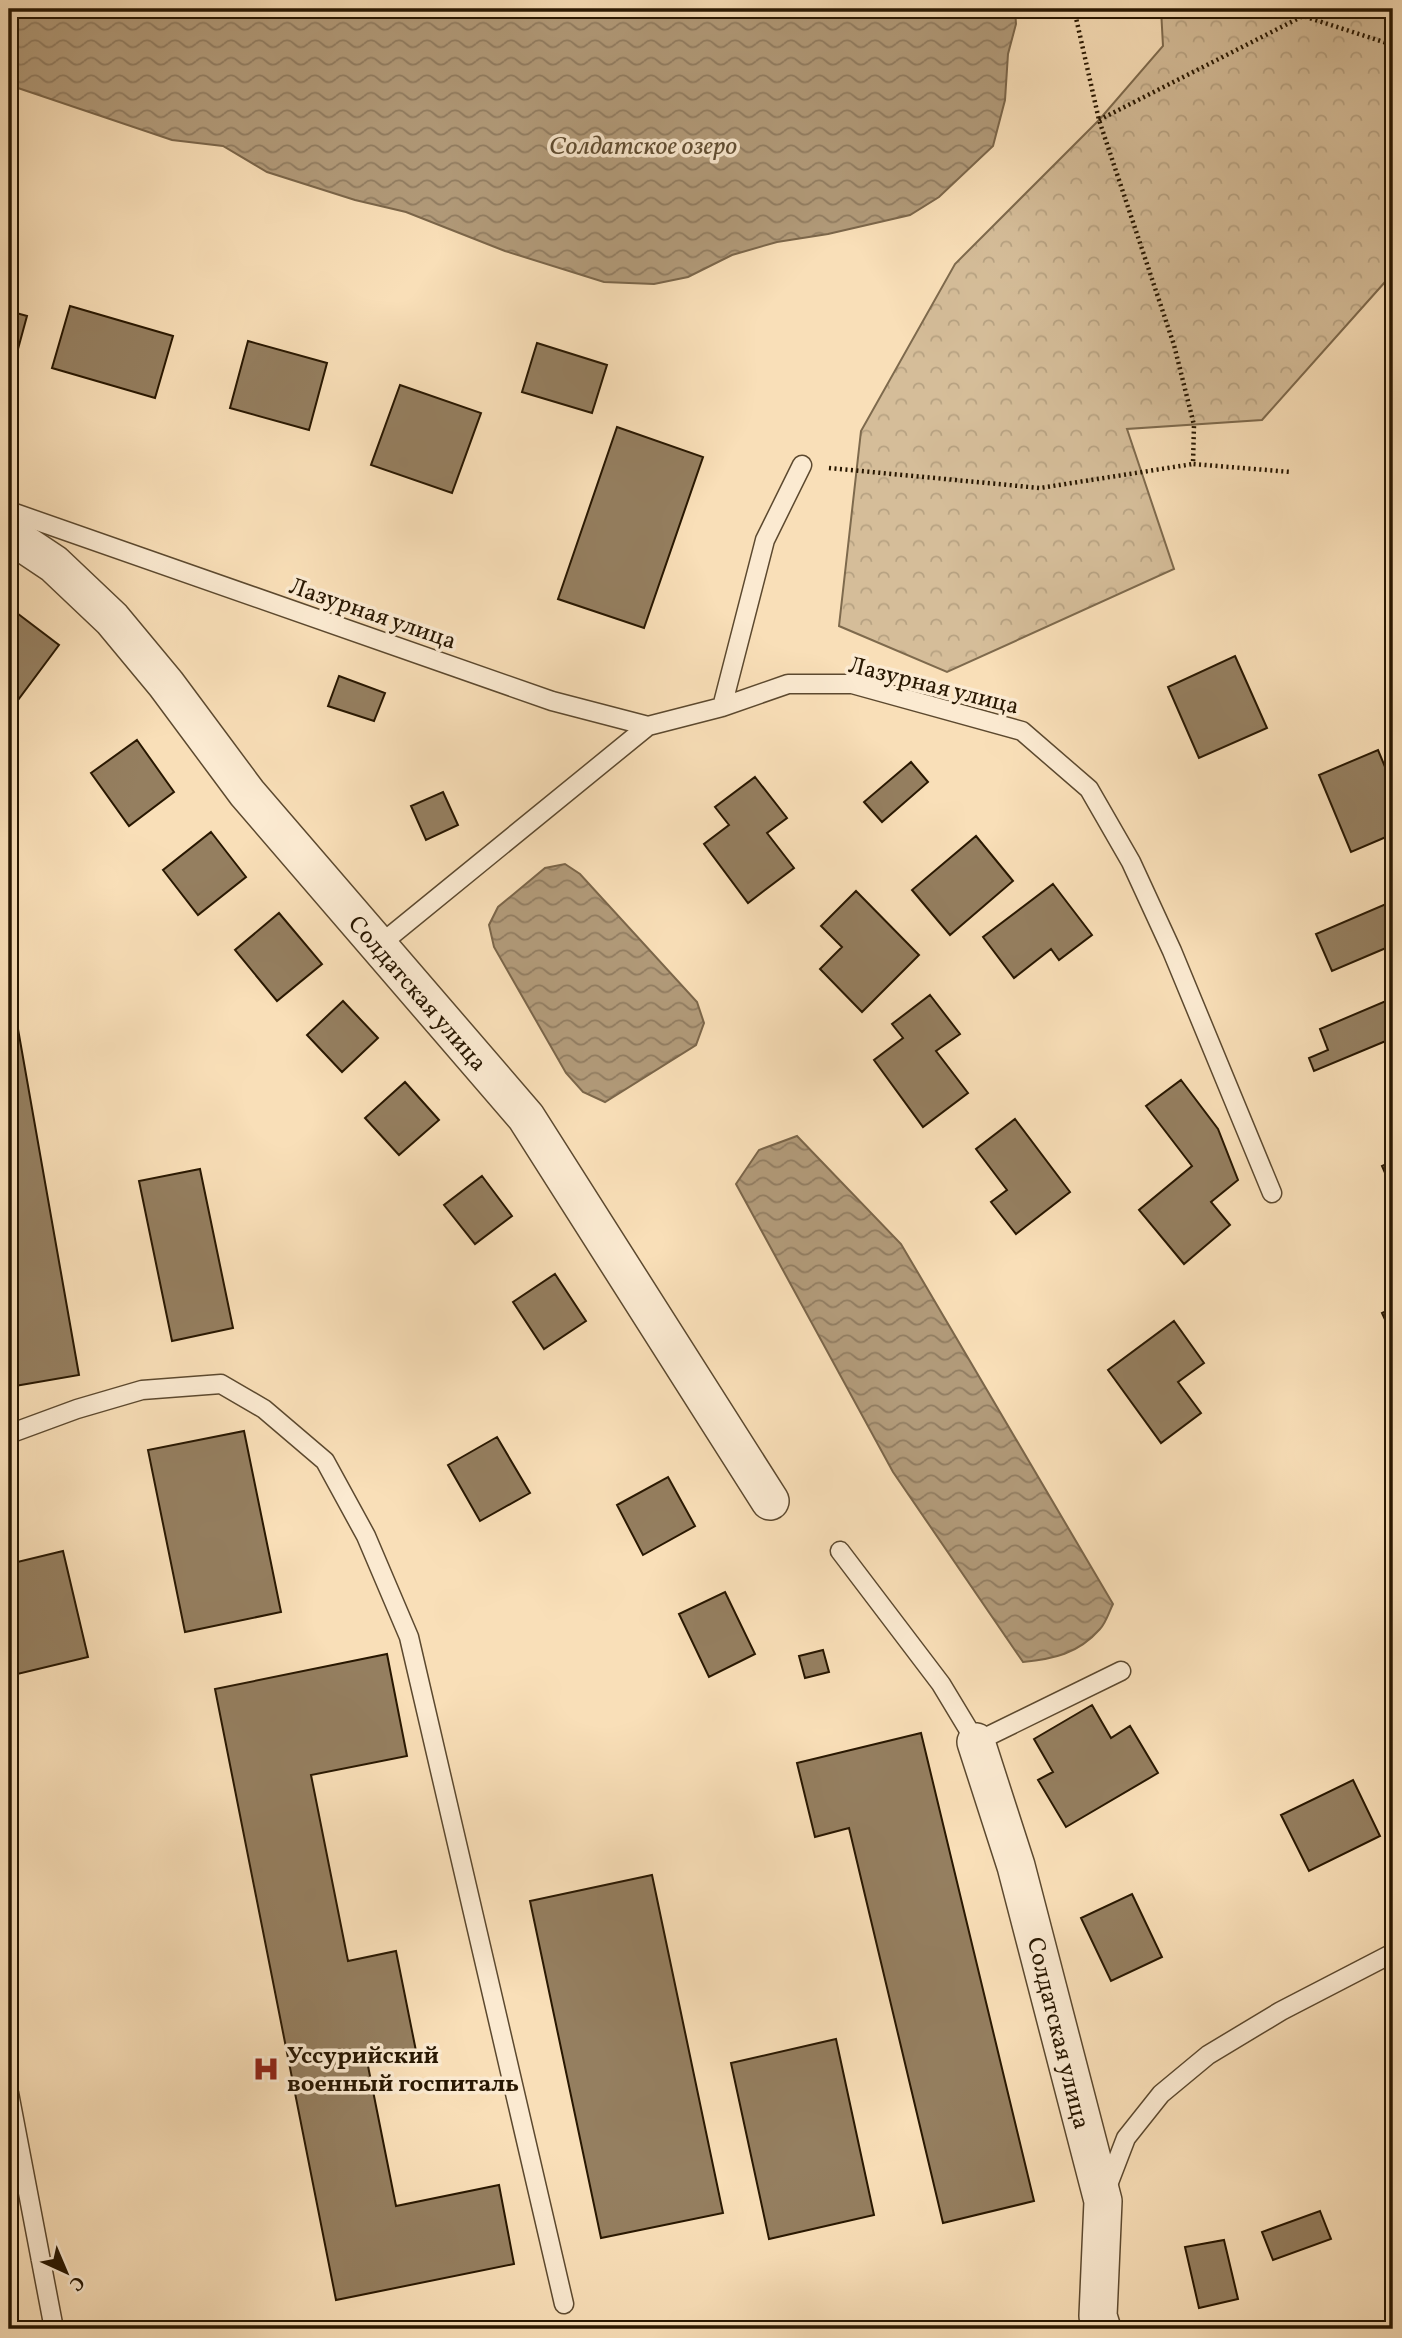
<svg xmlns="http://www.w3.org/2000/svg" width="1402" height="2338" viewBox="0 0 1402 2338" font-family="Vollkorn,serif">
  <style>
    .forest { fill: url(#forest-crowns); stroke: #7e6a4d; stroke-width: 2 }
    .water { fill: url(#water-waves); stroke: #7b664a; stroke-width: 2 }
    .building { fill: #957f60; stroke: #281701; stroke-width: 2 }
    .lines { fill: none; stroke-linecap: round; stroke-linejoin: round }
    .lane-casing { stroke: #5c492f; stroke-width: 21 }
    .street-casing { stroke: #5c492f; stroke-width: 40 }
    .path { stroke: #281701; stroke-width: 4.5; stroke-dasharray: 2 3.5; stroke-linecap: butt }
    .lane { stroke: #fbead1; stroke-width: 18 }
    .street { stroke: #fbead1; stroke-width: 37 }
    .labels { text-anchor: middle; stroke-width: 7; stroke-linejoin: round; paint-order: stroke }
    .street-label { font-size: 24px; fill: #281701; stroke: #fbead1 }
    .poi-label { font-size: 24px; font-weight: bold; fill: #281701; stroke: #fbead1; text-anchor: start }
    .water-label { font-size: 26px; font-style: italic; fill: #5f4c31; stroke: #fbead1 }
  </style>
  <defs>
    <pattern id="forest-crowns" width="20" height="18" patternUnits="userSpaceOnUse" patternTransform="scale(1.75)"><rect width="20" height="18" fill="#d5bd99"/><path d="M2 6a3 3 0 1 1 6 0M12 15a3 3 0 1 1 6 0" fill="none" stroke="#b7a282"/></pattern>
    <pattern id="water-waves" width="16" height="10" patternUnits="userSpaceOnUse" patternTransform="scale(1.75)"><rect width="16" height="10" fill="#b29b7a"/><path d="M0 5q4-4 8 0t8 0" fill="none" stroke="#917d62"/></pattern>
  </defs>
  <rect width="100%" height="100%" fill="#f9dfb8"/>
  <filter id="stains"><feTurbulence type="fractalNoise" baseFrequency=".00286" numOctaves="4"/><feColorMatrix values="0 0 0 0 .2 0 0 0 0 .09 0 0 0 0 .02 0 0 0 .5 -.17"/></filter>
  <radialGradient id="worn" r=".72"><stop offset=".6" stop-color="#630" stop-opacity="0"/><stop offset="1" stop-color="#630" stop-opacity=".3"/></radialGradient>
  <!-- forest -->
  <path class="forest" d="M1161,9H1393V273L1262,420L1127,429L1174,569L947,672L839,626L861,431L955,264L1099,120L1163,46Z"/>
  <!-- water -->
  <path class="water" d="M9,9H1015L1016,24L1008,54L1005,100L993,146L939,197L910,215L828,234L777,242L732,255L688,277L654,284L604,282L505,251L406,212L355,200L267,172L223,146L172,140L9,85Z
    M565,864L580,874L697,1002L704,1023L696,1045L605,1102L583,1092L566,1073L494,947L489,925L498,907L545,868Z
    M797,1136L901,1244L1113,1604C1109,1612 1106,1623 1100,1629C1078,1654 1053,1659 1023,1662L893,1472L736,1184L759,1150Z"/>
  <!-- building -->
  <path class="building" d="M70,306L173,336L155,398L52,368Z
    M9,311L27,316L12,371L9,370Z
    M248,341L327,363L309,430L230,408Z
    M537,343L607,365L592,413L522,392Z
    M400,385L481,413L452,493L371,465Z
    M617,427L703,457L644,628L558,599Z
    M9,607L59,645L15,704L9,699Z
    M1235,656L1267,728L1199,758L1168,687Z
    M339,676L385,693L374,721L328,706Z
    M137,740L174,792L129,826L91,773Z
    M1378,750L1393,786V834L1351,852L1319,775Z
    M911,762L928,782L882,822L864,802Z
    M755,777L787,818L767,833L794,868L748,903L704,844L729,825L715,807Z
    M443,792L458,825L426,840L411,806Z
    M211,832L246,877L198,915L163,870Z
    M976,836L1013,881L950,935L912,890Z
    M1053,884L1092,935L1059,960L1051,949L1014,978L983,937Z
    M856,891L919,955L862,1012L820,969L842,947L821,926Z
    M1393,901V945L1332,971L1316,934Z
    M279,913L322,964L277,1001L235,950Z
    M9,978L79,1375L9,1387Z
    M930,995L960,1034L936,1051L968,1093L923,1127L874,1060L903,1038L892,1024Z
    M1393,998V1038L1314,1071L1309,1058L1328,1050L1320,1029Z
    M343,1001L378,1038L342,1072L307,1035Z
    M1181,1080L1218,1129L1238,1180L1211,1202L1230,1225L1184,1264L1139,1210L1192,1166L1146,1106Z
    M405,1082L439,1120L399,1155L365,1118Z
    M1015,1119L1070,1192L1016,1234L991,1202L1007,1190L976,1149Z
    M1393,1161V1191L1382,1166Z
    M200,1169L233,1328L172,1341L139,1181Z
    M482,1176L512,1216L475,1244L444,1205Z
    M555,1274L586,1321L544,1349L513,1302Z
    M1393,1308V1337L1382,1313Z
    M1174,1321L1204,1363L1178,1382L1201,1413L1161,1443L1108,1370Z
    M244,1431L281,1612L185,1632L148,1450Z
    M497,1437L530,1493L480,1521L448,1465Z
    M668,1477L695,1526L643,1555L617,1505Z
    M63,1551L88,1657L9,1676V1564Z
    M725,1592L755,1654L709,1677L679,1614Z
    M823,1650L829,1672L805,1678L799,1656Z
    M387,1654L407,1756L311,1775L348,1961L396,1951L416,2051L367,2061L396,2206L499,2185L514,2264L336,2300L215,1689Z
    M1092,1705L1111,1738L1130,1726L1158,1773L1066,1827L1038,1780L1053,1772L1034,1739Z
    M921,1733L1034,2201L943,2223L849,1828L815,1837L797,1763Z
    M1353,1780L1380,1836L1309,1871L1281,1815Z
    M652,1875L723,2213L601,2238L530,1901Z
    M1132,1894L1162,1957L1111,1981L1081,1918Z
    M836,2039L874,2215L769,2239L731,2063Z
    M1320,2211L1331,2239L1273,2260L1262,2232Z
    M1224,2240L1238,2299L1199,2308L1185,2247Z"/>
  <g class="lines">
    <!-- lane casing -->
    <g class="lane-casing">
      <path id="lane" d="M9,511L552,701L648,726L722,707L788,684H852L1022,731L1089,789L1131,862L1172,951L1272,1193
        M722,707L765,540L802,465
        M377,947L648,726
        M9,1434L77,1409L142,1390L221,1384L264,1409L325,1461L366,1536L409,1637L564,2304
        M840,1551L941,1684L976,1742L1121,1671
        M9,2093L54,2329
        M1106,2190L1126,2138L1161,2094L1208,2055L1281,2011L1393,1953"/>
    </g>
    <!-- street casing -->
    <g class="street-casing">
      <path id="street" d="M9,534L54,564L112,619L166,684L247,793L526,1117L770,1501
        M976,1742L1016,1866L1103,2201L1098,2316L1102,2329"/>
    </g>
    <!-- path -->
    <path class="path" d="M1074,9L1099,120L1174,345L1194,425L1193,464L1291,472
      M1099,120L1303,16L1393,45
      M829,468L1040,488L1193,464"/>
    <!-- lane -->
    <use href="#lane" class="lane"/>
    <!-- street -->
    <use href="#street" class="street"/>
  </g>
  <!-- icons -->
  <defs>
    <g id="hospital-bare" transform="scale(2.1)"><path d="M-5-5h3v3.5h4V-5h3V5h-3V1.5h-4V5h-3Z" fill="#8f2418" stroke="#fbead1" stroke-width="2.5" paint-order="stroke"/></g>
  </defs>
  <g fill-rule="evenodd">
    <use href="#hospital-bare" x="266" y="2069"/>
  </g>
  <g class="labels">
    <!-- street labels -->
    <g class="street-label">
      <text transform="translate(373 613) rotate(19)" y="8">Лазурная улица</text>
      <text transform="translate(934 685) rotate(14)" y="8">Лазурная улица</text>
      <text transform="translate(418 993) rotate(49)" y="8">Солдатская улица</text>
      <text transform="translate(1059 2033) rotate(76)" y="8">Солдатская улица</text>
    </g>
    <!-- poi labels -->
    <g class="poi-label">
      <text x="287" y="2063">Уссурийский<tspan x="287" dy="28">военный госпиталь</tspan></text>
    </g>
    <!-- water labels -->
    <g class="water-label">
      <text x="643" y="154">Солдатское озеро</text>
    </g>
  </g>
  <!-- margin -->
  <rect width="1402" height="2338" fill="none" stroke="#f9dfb8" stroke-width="35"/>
  <rect x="10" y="10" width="1381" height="2317" fill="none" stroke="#281701" stroke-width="3.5"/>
  <rect x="18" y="18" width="1367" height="2303" fill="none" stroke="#281701" stroke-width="2"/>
  <!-- north arrow -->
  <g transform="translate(66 2272) rotate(136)" stroke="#fbead1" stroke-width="5" paint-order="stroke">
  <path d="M0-5L12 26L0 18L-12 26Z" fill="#281701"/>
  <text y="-10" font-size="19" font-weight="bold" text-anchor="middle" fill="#281701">С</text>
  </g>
  <rect width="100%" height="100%" filter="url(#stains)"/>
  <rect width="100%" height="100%" fill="url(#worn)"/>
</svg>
